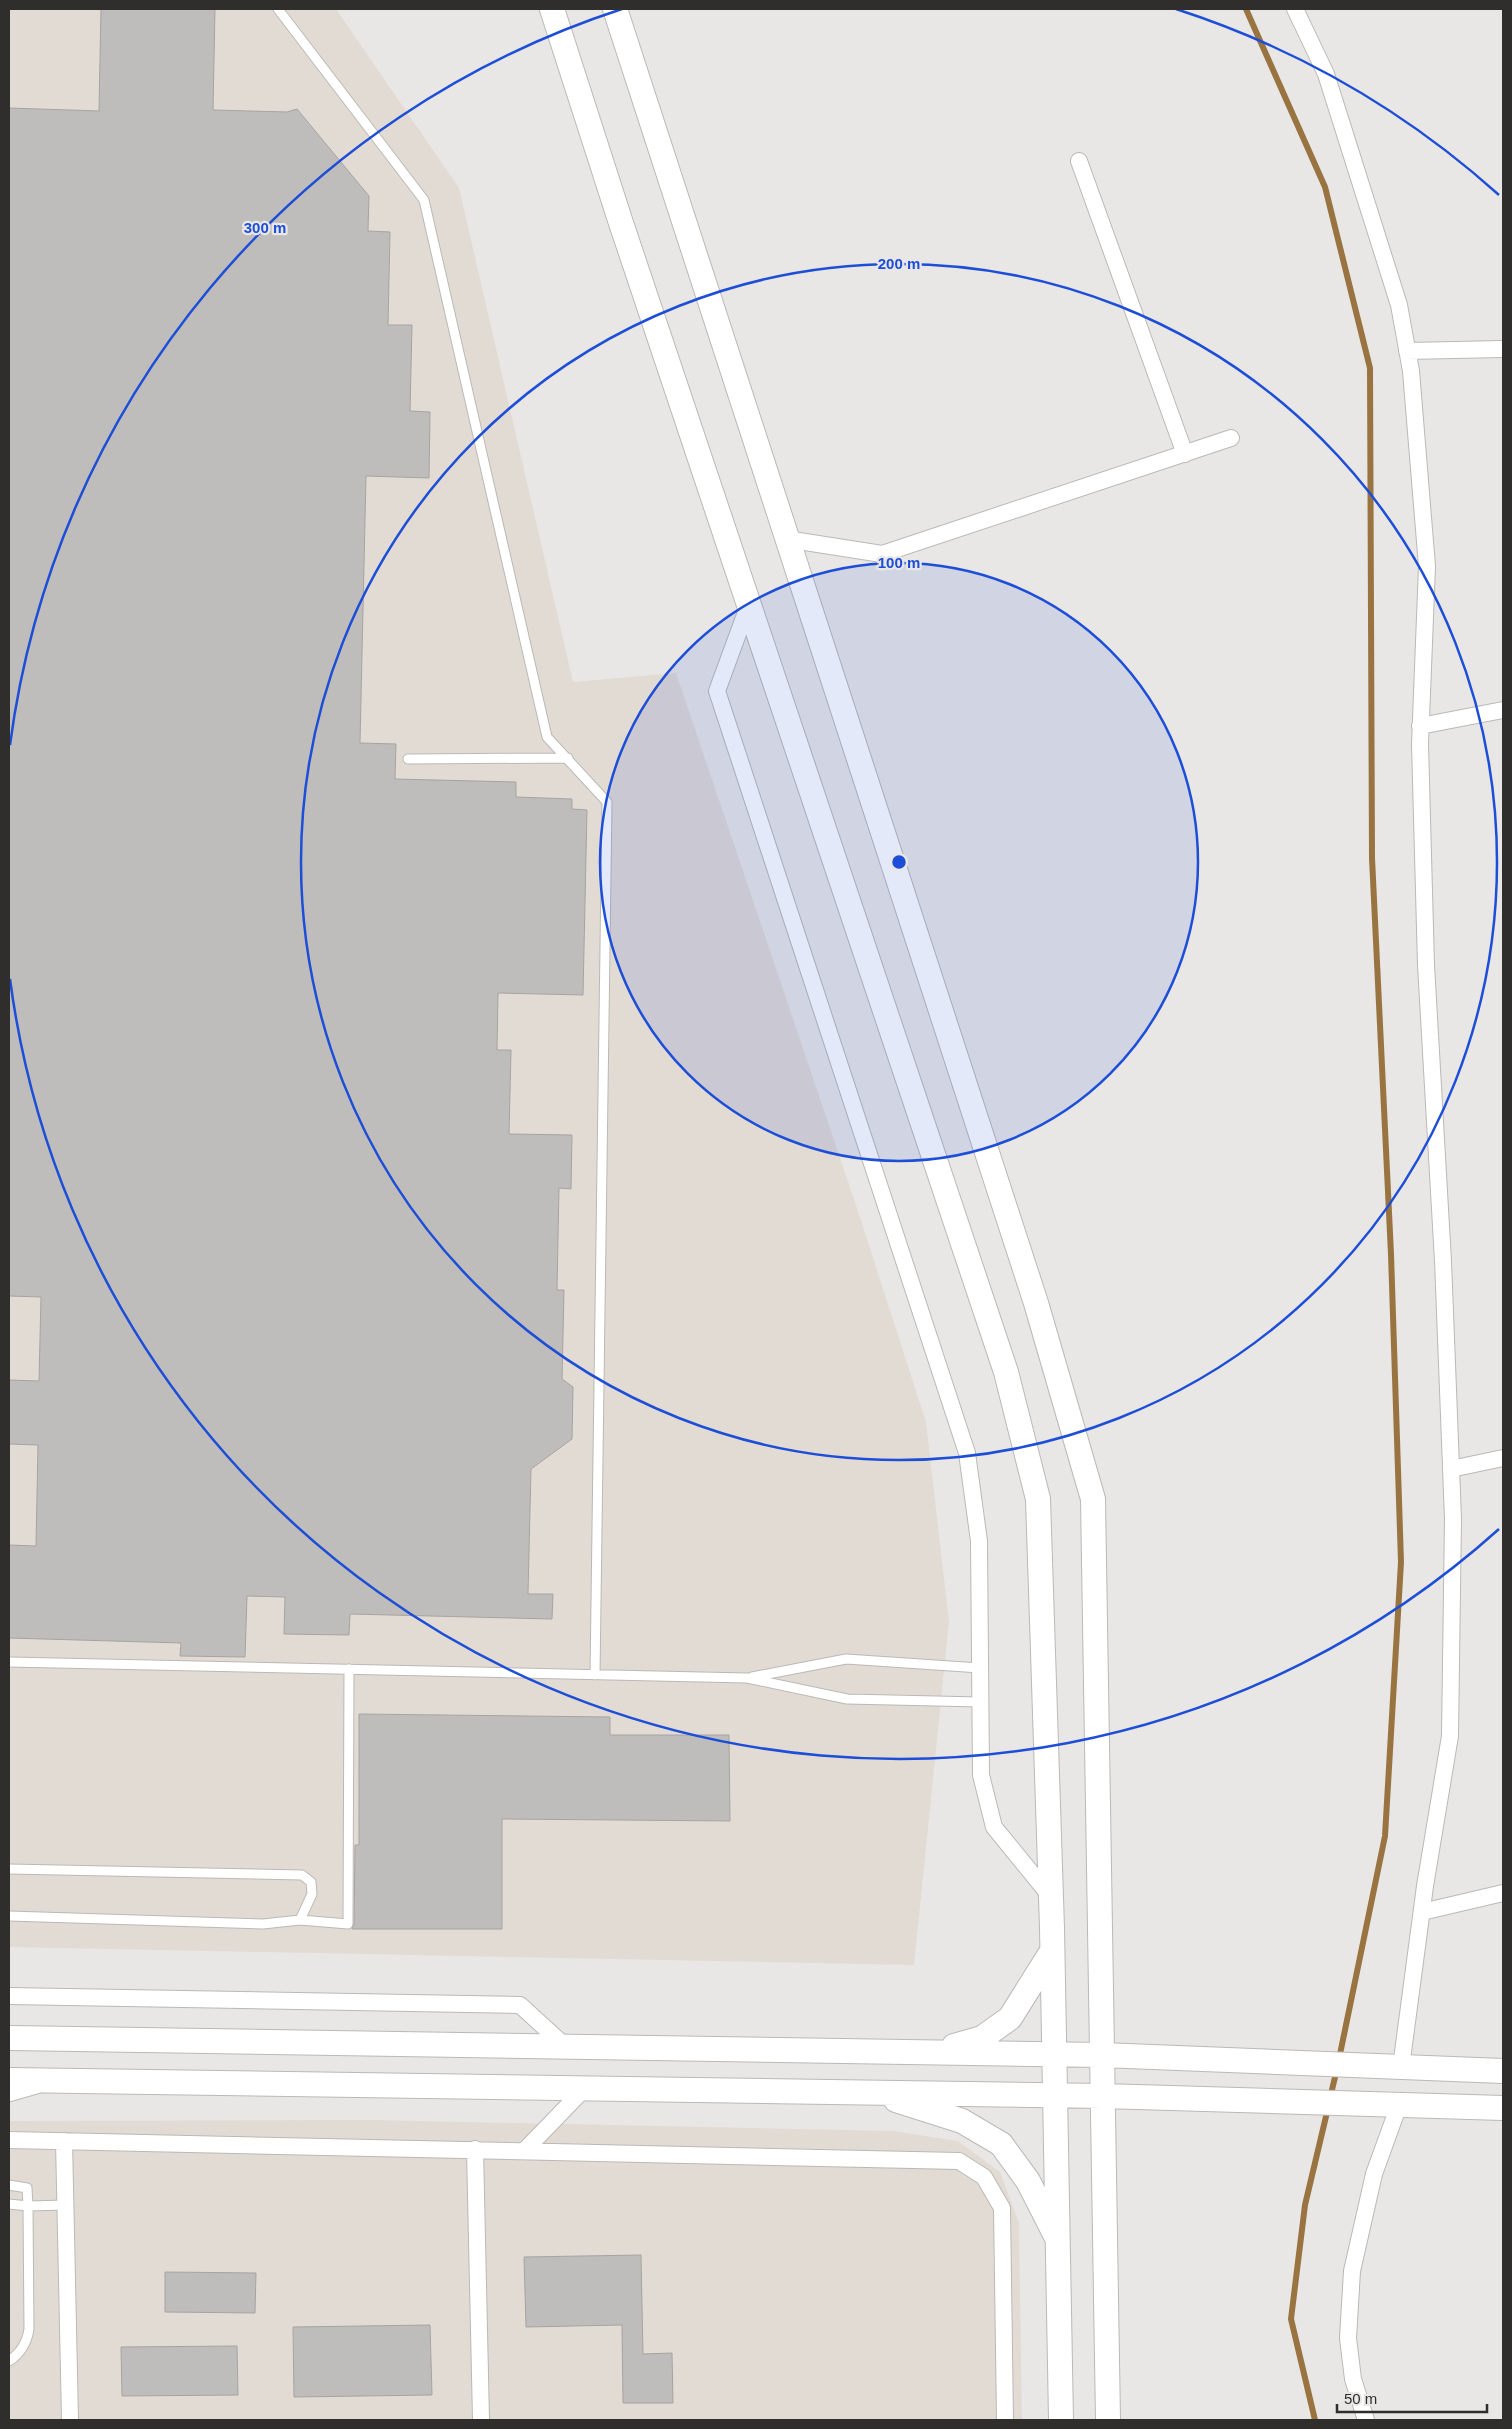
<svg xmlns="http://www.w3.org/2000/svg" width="1512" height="2429" viewBox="0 0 1512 2429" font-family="Helvetica,sans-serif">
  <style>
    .built { fill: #e2dbd3 }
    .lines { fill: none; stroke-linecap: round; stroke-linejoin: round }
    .stream { stroke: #997441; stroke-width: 6 }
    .building { fill: #bfbdbb; stroke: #a6a4a2 }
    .lane-casing { stroke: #bbb9b6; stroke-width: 11 }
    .street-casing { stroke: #bbb9b6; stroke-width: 18 }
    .secondary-casing { stroke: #bbb9b6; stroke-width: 26 }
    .lane { stroke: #fff; stroke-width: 9 }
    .street { stroke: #fff; stroke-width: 16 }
    .secondary { stroke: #fff; stroke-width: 24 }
    .ring { fill: none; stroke: #1d4ed8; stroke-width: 2.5 }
    .centre { fill: #1d4ed8; stroke: #e9e7e5; stroke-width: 2.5 }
    .ring-label { font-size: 15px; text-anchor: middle; font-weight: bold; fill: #1d4ed8; stroke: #e9e7e5; stroke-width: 4.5; stroke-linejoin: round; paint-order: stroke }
  </style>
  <rect width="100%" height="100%" fill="#e9e7e5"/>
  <!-- built -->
  <path class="built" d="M9,9H336L459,188L573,682L676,673L858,1211L926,1422L949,1622L914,1965L9,1947Z
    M374,2120L893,2131L958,2141L1000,2172L1019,2223L1022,2420H9V2121Z"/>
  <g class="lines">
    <!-- stream -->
    <path class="stream" d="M1246,9L1325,187L1370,368L1372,858L1391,1254L1401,1562L1385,1836L1339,2059
      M1330,2098L1337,2069
      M1315,2420L1291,2319L1305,2205L1328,2108"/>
  </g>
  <!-- building -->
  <path class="building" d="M101,9H215L213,110L287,112L297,109L369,196L368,231L390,232L388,325H412L410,411L430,412L429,478L366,476L360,743L396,744L395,779L516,782V797L572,799V809L587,810L583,995L498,993L497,1050H511L509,1134L572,1135L571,1189L559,1188L557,1290H564L562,1379L573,1387L572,1439L531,1469L528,1594H553L552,1619L350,1614L349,1635L284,1634L285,1597L247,1596L245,1657L180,1656L181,1643L9,1638V1545L36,1546L38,1445L9,1444V1380L39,1381L41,1297L9,1296V108L99,111Z
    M359,1714L610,1717V1735H729L730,1821L502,1819V1929H352L354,1924L355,1845H359Z
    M641,2255L643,2354L672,2353L673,2403H623L622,2325L526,2327L524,2257Z
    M165,2272L256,2273L255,2313L165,2312Z
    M430,2325L432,2395L294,2397L293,2327Z
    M237,2346L238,2395L122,2396L121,2347Z"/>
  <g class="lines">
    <!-- lane casing -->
    <g class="lane-casing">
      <path id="lane" d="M278,9L424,200L547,737L607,802L595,1675
        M408,759L568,758
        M9,1662L747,1678L847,1699L980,1702
        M752,1677L846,1659L980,1668
        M9,1869L302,1875L311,1882L312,1894L300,1920L263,1924L9,1916
        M300,1920L348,1924L349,1669
        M9,2097L37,2089
        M9,2185L27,2188L28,2206L65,2205
        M9,2204L28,2206L29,2329C27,2343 21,2353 9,2361"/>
    </g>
    <!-- street casing -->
    <g class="street-casing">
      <path id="street" d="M1295,9L1326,74L1399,305L1411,371L1427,566L1420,744L1426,965L1443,1261L1453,1519L1450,1736L1425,1886L1401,2067
        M1079,161L1185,454
        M1407,351L1503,349
        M786,539L882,554L1231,438
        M749,604L717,691L967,1453L979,1541L981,1775L994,1827L1051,1897
        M1420,726L1503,710
        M1451,1469L1503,1458
        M1422,1912L1503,1893
        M9,1996L520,2005L566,2047
        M9,2140L959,2161L984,2177L1002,2208L1005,2420
        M64,2141L70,2420
        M475,2149L481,2420
        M525,2150L585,2088
        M1366,2420L1353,2379L1348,2338L1352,2271L1374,2174L1399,2105"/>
    </g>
    <!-- secondary casing -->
    <g class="secondary-casing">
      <path id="secondary" d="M552,9L620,220L1006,1372L1038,1499L1052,1928L1061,2420
        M615,9L1036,1303L1093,1499L1108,2420
        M9,2038L1102,2055L1503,2071
        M954,2046L982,2038L1010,2018L1052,1951
        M9,2080L1103,2096L1503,2108
        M896,2100L962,2121L1001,2144L1028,2181L1056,2236"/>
    </g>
    <!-- lane -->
    <use href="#lane" class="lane"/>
    <!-- street -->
    <use href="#street" class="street"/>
    <!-- secondary -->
    <use href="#secondary" class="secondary"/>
  </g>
  <!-- distance rings -->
  <circle cx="899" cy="862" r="299" fill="#1d4ed8" fill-opacity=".12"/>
  <g class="ring">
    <circle cx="899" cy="862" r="299"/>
    <circle cx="899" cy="862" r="598"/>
    <path d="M1499 1529A897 897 0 0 1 10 979M10 745A897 897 0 0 1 622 9M1176 9A897 897 0 0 1 1499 195"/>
  </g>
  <circle cx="899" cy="862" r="8" class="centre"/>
  <g class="ring-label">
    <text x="265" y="233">300 m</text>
    <text x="899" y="269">200 m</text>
    <text x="899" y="568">100 m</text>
  </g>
  <!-- border -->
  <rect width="1512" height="2429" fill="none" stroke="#2f2e2d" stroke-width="20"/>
  <!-- scale -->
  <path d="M1337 2404v8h150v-8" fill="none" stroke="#2f2e2d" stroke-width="2.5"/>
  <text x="1344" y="2404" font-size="15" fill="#2f2e2d" stroke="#e9e7e5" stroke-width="4" paint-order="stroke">50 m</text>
</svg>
